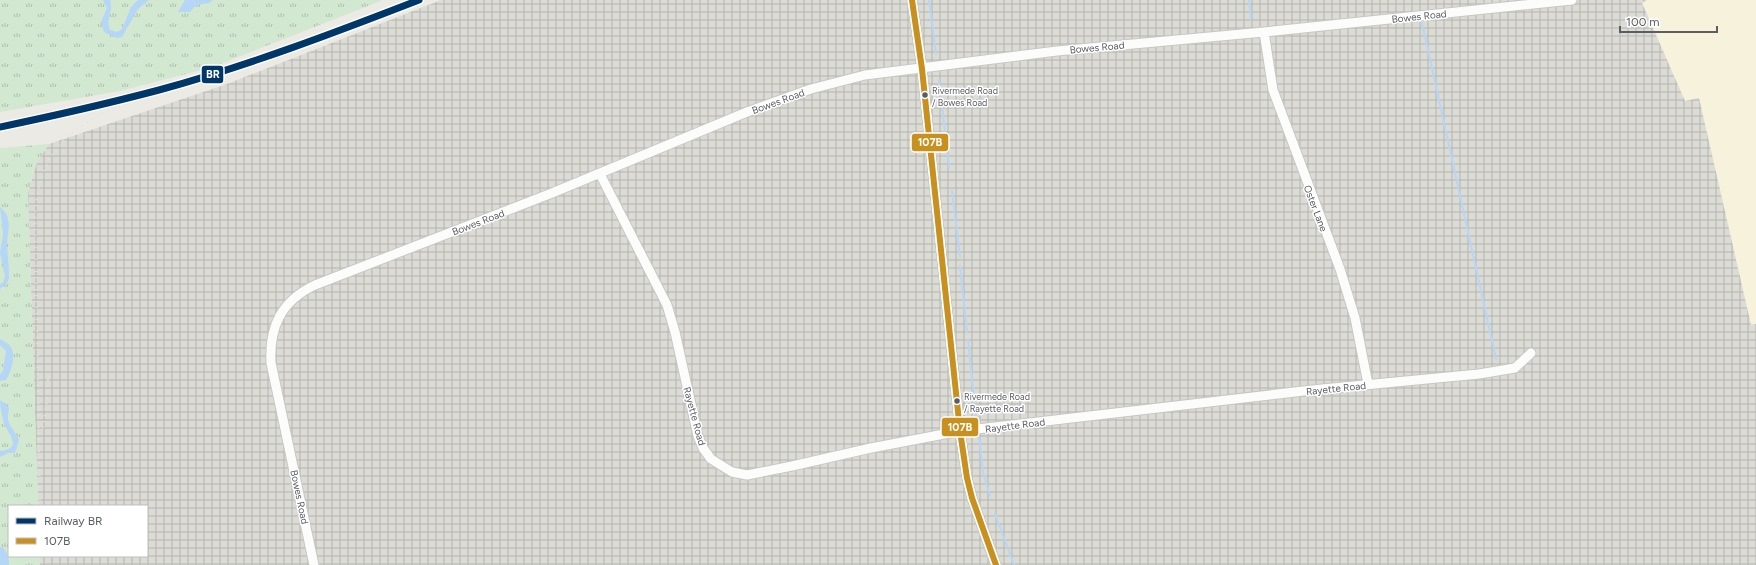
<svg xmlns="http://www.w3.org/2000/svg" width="1756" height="565" viewBox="0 0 1756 565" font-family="Figtree,sans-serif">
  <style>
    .commercial { fill: #f6f2dc }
    .industrial { fill: url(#industrial-grid) }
    .park { fill: url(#park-tufts) }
    .water { fill: #b6d6f7 }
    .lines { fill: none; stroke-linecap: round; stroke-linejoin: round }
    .stream { stroke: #b6d6f7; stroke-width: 2 }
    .river { stroke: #b6d6f7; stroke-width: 12 }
    .minor-casing { stroke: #c7c7c5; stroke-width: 11 }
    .minor { stroke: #fcfcfb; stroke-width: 9 }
    .rail { stroke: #e2e3e2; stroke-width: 2; stroke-dasharray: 1 5; stroke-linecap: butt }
    .bus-1-casing { stroke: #fff; stroke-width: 9 }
    .bus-1 { stroke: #c8901e; stroke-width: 6 }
    .rail-1-casing { stroke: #fff; stroke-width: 10 }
    .rail-1 { stroke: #003768; stroke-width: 7 }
    .bus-dot { fill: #5a5d63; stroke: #fff; stroke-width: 1.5 }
    .labels { text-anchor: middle; stroke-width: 3; stroke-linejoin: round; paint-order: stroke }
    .bus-label { font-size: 9px; fill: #5a5d63; stroke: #fff; text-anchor: start }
    .street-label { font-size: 10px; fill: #5a5d63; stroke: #fff }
    .line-badge { stroke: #fff; stroke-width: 1.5 }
    .badge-label { font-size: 11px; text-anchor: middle; font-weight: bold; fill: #fff }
  </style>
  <defs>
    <pattern id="industrial-grid" width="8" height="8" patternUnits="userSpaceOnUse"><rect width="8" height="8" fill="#dcdbd6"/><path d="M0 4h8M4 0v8" fill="none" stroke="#b5b5b1"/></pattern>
    <pattern id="park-tufts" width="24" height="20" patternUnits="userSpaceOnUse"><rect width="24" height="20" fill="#d2e8d1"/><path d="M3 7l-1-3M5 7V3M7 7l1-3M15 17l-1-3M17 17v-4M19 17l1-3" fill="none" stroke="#adbfad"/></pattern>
  </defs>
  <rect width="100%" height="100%" fill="#ebeae5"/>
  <!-- commercial -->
  <path class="commercial" d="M1647,0H1756V324L1751,325L1698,98L1685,102L1642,3Z"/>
  <!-- industrial -->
  <path class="industrial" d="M441,0H1647L1642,3L1685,101L1699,98L1751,325L1756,324V565H40V556H147V506H38L28,193L37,162L49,144L227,84Z"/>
  <!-- park -->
  <path class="park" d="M0,0H383L213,67L120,91L0,112Z
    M49,144L37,162L28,193L38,506H9V556H40V565H0V148Z"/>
  <!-- water -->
  <path class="water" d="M103,0H110C114,11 105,18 110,30L117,32L122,29L131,7L138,0H149L138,9L122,37L117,38L104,32L101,22L107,8Z
    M185,0H213L209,3L196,5L190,12H178Z
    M0,207C14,219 7,231 7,246C8,257 9,268 9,278L7,283L0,289V284L3,283L5,276L0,253L3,234Z
    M0,339C3,341 8,343 10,346C17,355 11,372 6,380L0,381V374L3,371L6,351L0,345Z
    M0,400C14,409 7,408 8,419C9,426 17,434 19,440L15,453H8L0,457V451C24,449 8,434 4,423C2,416 0,407 0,400Z"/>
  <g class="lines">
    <!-- stream -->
    <path class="stream" d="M929,0L936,54
      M1249,0L1251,19
      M1422,23L1496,359
      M939,80L949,167
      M952,191L960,257
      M960,266L967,332
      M968,340L976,418
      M979,436L983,472L990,496
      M995,514L1014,565"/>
    <!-- river -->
    <path class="river" d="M0,553L3,562L0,563"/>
    <!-- minor casing -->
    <g class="minor-casing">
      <path id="minor" d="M912,0L922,69L960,431L967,478L972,498L996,565
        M1264,32L1273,90L1340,269L1355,318L1368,384
        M600,174L667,305L675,332L698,436L703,448L711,459L732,472L747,475L792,466L871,448L960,431L1312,390L1479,374L1515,368L1531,353
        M314,565L271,363C269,327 281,301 315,285L552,193L747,112L811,89L865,75L1057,51L1264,32L1572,0"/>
    </g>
    <!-- minor -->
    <use href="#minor" class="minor"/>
    <!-- rail -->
    <path class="rail" d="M43,428L47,399L48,379
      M40,506L35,220C38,125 101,114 175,85
      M41,556L42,565"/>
    <!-- bus-1 casing -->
    <g class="bus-1-casing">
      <path id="bus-1" d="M912,0L922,69L960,431L967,478L972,498L996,565"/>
    </g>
    <!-- bus-1 -->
    <use href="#bus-1" class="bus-1"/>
    <!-- rail-1 casing -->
    <g class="rail-1-casing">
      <path id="rail-1" d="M0,127C53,116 106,104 159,90C247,66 334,33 419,0"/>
    </g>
    <!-- rail-1 -->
    <use href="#rail-1" class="rail-1"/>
  </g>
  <!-- markers -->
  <g class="bus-dot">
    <circle cx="925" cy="95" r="3.5"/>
    <circle cx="957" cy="401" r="3.5"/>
  </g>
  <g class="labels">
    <!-- bus labels -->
    <g class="bus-label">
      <text x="932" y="94">Rivermede Road<tspan x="932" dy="12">/ Bowes Road</tspan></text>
      <text x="964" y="400">Rivermede Road<tspan x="964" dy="12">/ Rayette Road</tspan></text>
    </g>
    <!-- street labels -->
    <g class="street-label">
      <text transform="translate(1419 16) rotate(-6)" y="4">Bowes Road</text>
      <text transform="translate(1097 47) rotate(-5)" y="4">Bowes Road</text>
      <text transform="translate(778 101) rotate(-20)" y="4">Bowes Road</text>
      <text transform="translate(1316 208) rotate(69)" y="4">Oster Lane</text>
      <text transform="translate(478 222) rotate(-21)" y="4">Bowes Road</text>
      <text transform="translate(1336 388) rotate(-6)" y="4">Rayette Road</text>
      <text transform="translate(695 416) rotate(75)" y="4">Rayette Road</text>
      <text transform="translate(1015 425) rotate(-7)" y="4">Rayette Road</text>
      <text transform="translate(300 497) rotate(78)" y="4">Bowes Road</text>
    </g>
  </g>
  <g class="line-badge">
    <rect x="201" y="65" width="23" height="19" rx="4" fill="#003768"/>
    <rect x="911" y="133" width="38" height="19" rx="4" fill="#c8901e"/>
    <rect x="941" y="417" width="38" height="20" rx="4" fill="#c8901e"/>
  </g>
  <g class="badge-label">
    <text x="213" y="78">BR</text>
    <text x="930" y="146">107B</text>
    <text x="960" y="431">107B</text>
  </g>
  <!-- legend -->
  <rect x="8" y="505" width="140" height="52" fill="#ffffff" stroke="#bdbec1"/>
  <rect x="16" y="518" width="20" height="6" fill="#003768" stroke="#bdbec1"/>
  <text x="44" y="525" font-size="12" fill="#5a5d63">Railway BR</text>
  <rect x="16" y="538" width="20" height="6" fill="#c8901e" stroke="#bdbec1"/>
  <text x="44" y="545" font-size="12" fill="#5a5d63">107B</text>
  <!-- scale -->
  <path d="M1620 26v6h97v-6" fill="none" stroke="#5a5d63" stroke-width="2"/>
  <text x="1626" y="26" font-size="12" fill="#5a5d63" stroke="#ffffff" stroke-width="3" paint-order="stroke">100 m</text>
</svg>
